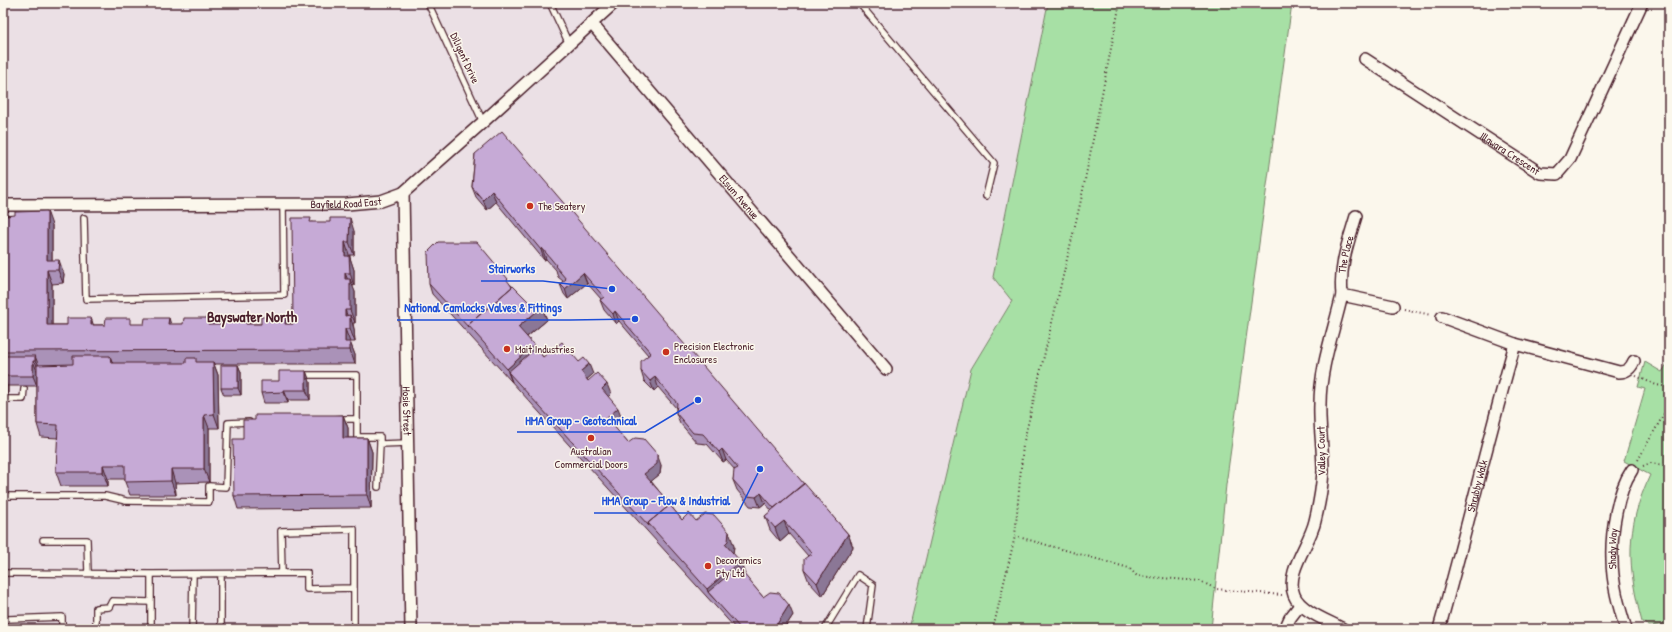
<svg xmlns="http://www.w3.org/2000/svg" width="1672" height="632" viewBox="0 0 1672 632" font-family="'Patrick Hand',sans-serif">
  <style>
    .built { fill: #ebe0e5 }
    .green { fill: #a7e0a5; stroke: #788068 }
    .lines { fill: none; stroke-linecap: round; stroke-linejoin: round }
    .lane-casing { stroke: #4a1f2b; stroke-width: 8 }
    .street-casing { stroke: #4a1f2b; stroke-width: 14 }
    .path { stroke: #4a1f2b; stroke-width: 2; stroke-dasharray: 1 3; stroke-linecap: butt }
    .lane { stroke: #fbf7ec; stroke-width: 5.5 }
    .street { stroke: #fbf7ec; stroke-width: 11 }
    .wall { fill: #aa92b8; stroke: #4a1f2b }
    .shaded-wall { fill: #8b7796; stroke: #4a1f2b }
    .building { fill: #c6aad6; stroke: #4a1f2b }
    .poi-dot { fill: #c8321e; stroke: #fbf7ec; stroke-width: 1.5 }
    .labels { text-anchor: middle; stroke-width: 3; stroke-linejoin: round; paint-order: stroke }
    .street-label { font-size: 11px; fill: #4a1f2b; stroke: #fbf7ec }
    .poi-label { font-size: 11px; fill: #4a1f2b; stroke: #fbf7ec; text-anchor: start }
    .district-label { font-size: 15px; font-weight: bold; fill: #4a1f2b; stroke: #fbf7ec }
    .leader { fill: none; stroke: #1d4ed8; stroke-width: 1.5 }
    .callout-dot { fill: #1d4ed8; stroke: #fbf7ec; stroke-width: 1.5 }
    .callout-label { font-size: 12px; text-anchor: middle; font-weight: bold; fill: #1d4ed8; stroke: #fbf7ec; stroke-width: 3; stroke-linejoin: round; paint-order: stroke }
  </style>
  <rect width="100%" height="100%" fill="#fbf7ec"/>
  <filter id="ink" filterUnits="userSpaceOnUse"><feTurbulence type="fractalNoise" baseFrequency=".025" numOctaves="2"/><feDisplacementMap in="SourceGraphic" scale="8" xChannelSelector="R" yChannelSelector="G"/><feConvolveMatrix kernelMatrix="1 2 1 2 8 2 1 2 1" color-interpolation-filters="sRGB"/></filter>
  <g filter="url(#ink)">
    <!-- built -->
    <path class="built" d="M3,3H1048L993,277L1012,301L971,369L909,629H3Z"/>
    <!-- green -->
    <path class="green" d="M1048,3H1292L1226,485L1211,629H909L971,369L1012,301L993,277Z
      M1669,361V624L1649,626L1642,622C1627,566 1625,529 1650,475L1624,461L1645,389L1638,387L1645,362L1662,372Z"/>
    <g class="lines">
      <!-- lane casing -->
      <g class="lane-casing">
        <path id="lane" d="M428,3L483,122
          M550,3L569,44
          M859,3L994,163L986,196
          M84,218L86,299L284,295L283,204
          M302,375H357V437H380V444L408,443
          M3,399H23L24,389
          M337,419H357
          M378,487L380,444
          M3,496H105L126,501L209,502V486L226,487L228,423L249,422
          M43,540H87L88,573
          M3,573L151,574V626
          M282,573L281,531L354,529V588
          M151,574L307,573V589L354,588V629
          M221,574V629
          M3,620L8,619L62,617V629
          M96,629V608L109,607L112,601L151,602
          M192,629L193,574
          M825,629L858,575L873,585L867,629"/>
      </g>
      <!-- street casing -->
      <g class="street-casing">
        <g id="street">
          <path id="s1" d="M592,24L886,369"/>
          <path id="s2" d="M1365,59L1540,173L1557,174L1570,159L1642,3"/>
          <path id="s3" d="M403,193L411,629"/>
          <path id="s4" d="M3,205L347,204L381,201L403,193L483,122L614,3"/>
          <path id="s5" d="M1342,295C1339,266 1348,243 1356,216"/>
          <path d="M1442,317L1515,344L1619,372C1627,372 1631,368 1634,361"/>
          <path d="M1285,629L1290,618L1300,605"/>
          <path d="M1343,629C1329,621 1300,611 1294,595C1285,572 1310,544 1315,521C1319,505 1322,488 1323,471C1323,448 1319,426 1320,404C1320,366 1334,331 1342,295L1393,306"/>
          <path id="s6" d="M1439,629C1466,534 1488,438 1515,344"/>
          <path id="s7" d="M1626,629C1619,607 1612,583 1612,559C1611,533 1617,492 1632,470"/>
        </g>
      </g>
      <!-- path -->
      <path class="path" d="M1404,309L1431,315
        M1636,376L1656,385L1669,387
        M1638,460L1669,405
        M1643,466L1651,463L1669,466
        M1015,536L1129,568L1137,576L1200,581L1216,589L1282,595
        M993,629L1015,536L1023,445L1081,200L1120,3"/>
      <!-- lane -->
      <use href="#lane" class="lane"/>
      <!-- street -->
      <use href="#street" class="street"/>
    </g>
    <!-- wall -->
    <path class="wall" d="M475,154L804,484L848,534L853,547L822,596L809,582L804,569L808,556L789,534L780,542L770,530L765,516L772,511L765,503L760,507L750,506L737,490L733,480L735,470L726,460L723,462L707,444L697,443L680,423L676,413V408L658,387L654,391L644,381L641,371L648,355L619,321L616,324L604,310L600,300L601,299L587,283L568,299L564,294L560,284L563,281L558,277L556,270L546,259L544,260L496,202L487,210L476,197L472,187Z
      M3,211H5L7,215L52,225V260L64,274L63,283L52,284V325H67L91,318L93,325L222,324L246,317L249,324H293L312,222L354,231V255H350V258L354,270V286H352L355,292V323H353L354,329L355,342H350L355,355V364H214L218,375L219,428H209V482L175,483L176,495H130L125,482V479H108V486H61L56,472L58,438L41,437L37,424V386H7V395H3Z
      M429,284H510L532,305L542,307L547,320L527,337L536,348L543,357L579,362L593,374L587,379L588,381L611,394L608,397L622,418L613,426L628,443L661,465L660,474L651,481L682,520L696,521L734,546L733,553L745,574L744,575L763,597L793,615L784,629H736L432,294Z
      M238,365L241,372V395H224L221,388Z
      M306,371L310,382V400H288V403H264L261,393Z
      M343,415L348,428V438H367L372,452L371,508L238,509L234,496L243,439L255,420Z"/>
    <!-- shaded-wall -->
    <path class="shaded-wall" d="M492,191L496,202L487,210L483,200Z
      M47,211L52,225V270L47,260Z
      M350,218L354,231V255L349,242Z
      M345,242L354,270V286L350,273L345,256Z
      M542,248L546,259L544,260L541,250Z
      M59,260L64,274L63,283L58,270Z
      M47,270L52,284V338L47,325Z
      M345,273L350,285V279L355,292V323L350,310L345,279Z
      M583,273L587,283L568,299L565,289Z
      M542,307L547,320L523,340L518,327Z
      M345,310L350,322V315L354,329L355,342L345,316Z
      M615,311L619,321L616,324L613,314Z
      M246,317L251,331L246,324Z
      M286,317L290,331L285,324Z
      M91,318L96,332L91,325Z
      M169,318L173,331L168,324Z
      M345,329L355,355V364L350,350L345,342Z
      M534,345L539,359L508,372L512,382L507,369Z
      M35,356L39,366V371L35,361Z
      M110,356L115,369L111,363Z
      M33,361L37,371V386L33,376Z
      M213,362L218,375L219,428L214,414Z
      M589,364L593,374L584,382L581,371Z
      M238,365L241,372V395L238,388Z
      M306,371L310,382V400L306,390Z
      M3,376L7,386V395L3,385Z
      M655,377L658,387L654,391L650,381Z
      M607,384L611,394L606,399L602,389Z
      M284,390L288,400V403L284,392Z
      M618,408L622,418L610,429L607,418Z
      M204,415L209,428V482L204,469Z
      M343,415L348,428V452L343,438Z
      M367,438L372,452L371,508L367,495Z
      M722,449L726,460L723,462L719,452Z
      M657,454L661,465L660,474L648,484L644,474Z
      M103,465L108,479V486L103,472Z
      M171,469L175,483L176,495L171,481Z
      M761,493L765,503L760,507L756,497Z
      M784,521L789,534L780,542L775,528Z
      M729,532L734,546L733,554L725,544Z
      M848,534L853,547L822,596L817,583Z
      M740,561L745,574L715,600L708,592L707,589Z
      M789,605L793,615L784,629H774Z"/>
    <!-- building -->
    <path class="building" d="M502,131L804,484L774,508L761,493L756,497L747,496L733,480L734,470L738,468L722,449L719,452L703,434L693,433L676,413L677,403L655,377L650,381L641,371V361L651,353L615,311L613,314L600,300L604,297L583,273L565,289L560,284L566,279L555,266L556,265L542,248L541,250L492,191L483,200L472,187L475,154Z
      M3,211H5L6,216L15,215V212L47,211V260H59L58,270H47V325H67V318H91V325H105L106,318H130V324H144L145,318H169L168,324H183L184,318H208V324H222V317H246V324H261V317H286L285,324H293L292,218H311L310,222H330V218H350L349,242H345V256H349L350,273H345V279H350V310H345V316L350,315V329H345V342H350V350L3,351Z
      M438,242H477L508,279L507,280L512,287L468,325L469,328L429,284L428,252Z
      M513,286L532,305L537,301L542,307L518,327L534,345L507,369L468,325Z
      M562,342L579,362L584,358L589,364L581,371L588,381L597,373L607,384L602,389L618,408L607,418L628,443L635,438L644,439L657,454V464L644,474L673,507H672L670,505L648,523L649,526L508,372L536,348L543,357Z
      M3,356H35V361H33V376H3Z
      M73,356H110L111,363H186V358H196V362H213L214,414L204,415V469H171V481L125,482V465H103V472H56L58,425L37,424V365L73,364Z
      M221,365H238V388H221Z
      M279,371H306V390H284V392L261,393V381H279Z
      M255,415H343V438H367V495L234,496L233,439H243V420H255Z
      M804,483L848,534L817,583L804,569V559L812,553L784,521L775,528L765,516Z
      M670,505L682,520L689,513L696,521L705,514L714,515L729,532L728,541L725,544L740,561L707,589L648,523Z
      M738,567L763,597L770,592L779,593L789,605L774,629H741L708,592Z"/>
  </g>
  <!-- markers -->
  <g class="poi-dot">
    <circle cx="530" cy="206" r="4"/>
    <circle cx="507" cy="349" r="4"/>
    <circle cx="666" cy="352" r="4"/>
    <circle cx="591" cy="438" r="4"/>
    <circle cx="708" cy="566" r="4"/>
  </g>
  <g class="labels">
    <!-- street labels -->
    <g class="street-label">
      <text transform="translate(465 58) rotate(65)" y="4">Diligent Drive</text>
      <text dy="4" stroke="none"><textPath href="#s2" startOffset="173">Illawara Crescent</textPath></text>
      <text dy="4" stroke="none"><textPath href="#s1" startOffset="227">Elsum Avenue</textPath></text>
      <text dy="4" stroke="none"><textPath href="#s4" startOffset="343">Bayfield Road East</textPath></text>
      <text dy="4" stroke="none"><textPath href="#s5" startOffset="41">The Place</textPath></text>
      <text dy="4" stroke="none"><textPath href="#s3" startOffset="218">Hosie Street</textPath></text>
      <text transform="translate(1321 451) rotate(-91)" y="4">Valley Court</text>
      <text dy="4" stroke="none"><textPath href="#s6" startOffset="148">Shrubby Walk</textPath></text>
      <text dy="4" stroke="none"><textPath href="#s7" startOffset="82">Shady Way</textPath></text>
    </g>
    <!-- poi labels -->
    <g class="poi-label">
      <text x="538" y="210">The Seatery</text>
      <text x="674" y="350">Precision Electronic<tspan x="674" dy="13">Enclosures</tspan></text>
      <text x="515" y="353">Mait Industries</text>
      <text x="591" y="455" text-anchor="middle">Australian<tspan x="591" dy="13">Commercial Doors</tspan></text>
      <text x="716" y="564">Decoramics<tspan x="716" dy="13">Pty Ltd</tspan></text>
    </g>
    <!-- district labels -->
    <g class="district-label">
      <text x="252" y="322">Bayswater North</text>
    </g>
  </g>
  <!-- callouts -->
  <path class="leader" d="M612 289L543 281H481M635 319L570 320H397M698 400L645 432H517M760 469L738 513H594"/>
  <g class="callout-dot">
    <circle cx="612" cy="289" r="4"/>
    <circle cx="635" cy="319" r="4"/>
    <circle cx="698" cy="400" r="4"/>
    <circle cx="760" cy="469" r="4"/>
  </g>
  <g class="callout-label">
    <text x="512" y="273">Stairworks</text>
    <text x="483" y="312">National Camlocks Valves &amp; Fittings</text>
    <text x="581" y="425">HMA Group - Geotechnical</text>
    <text x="666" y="505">HMA Group - Flow &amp; Industrial</text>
  </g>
  <!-- margin -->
  <rect width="1672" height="632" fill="none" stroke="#fbf7ec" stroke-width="16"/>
  <rect x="8" y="8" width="1656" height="616" fill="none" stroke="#4a1f2b" stroke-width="1.5" filter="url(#ink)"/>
</svg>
